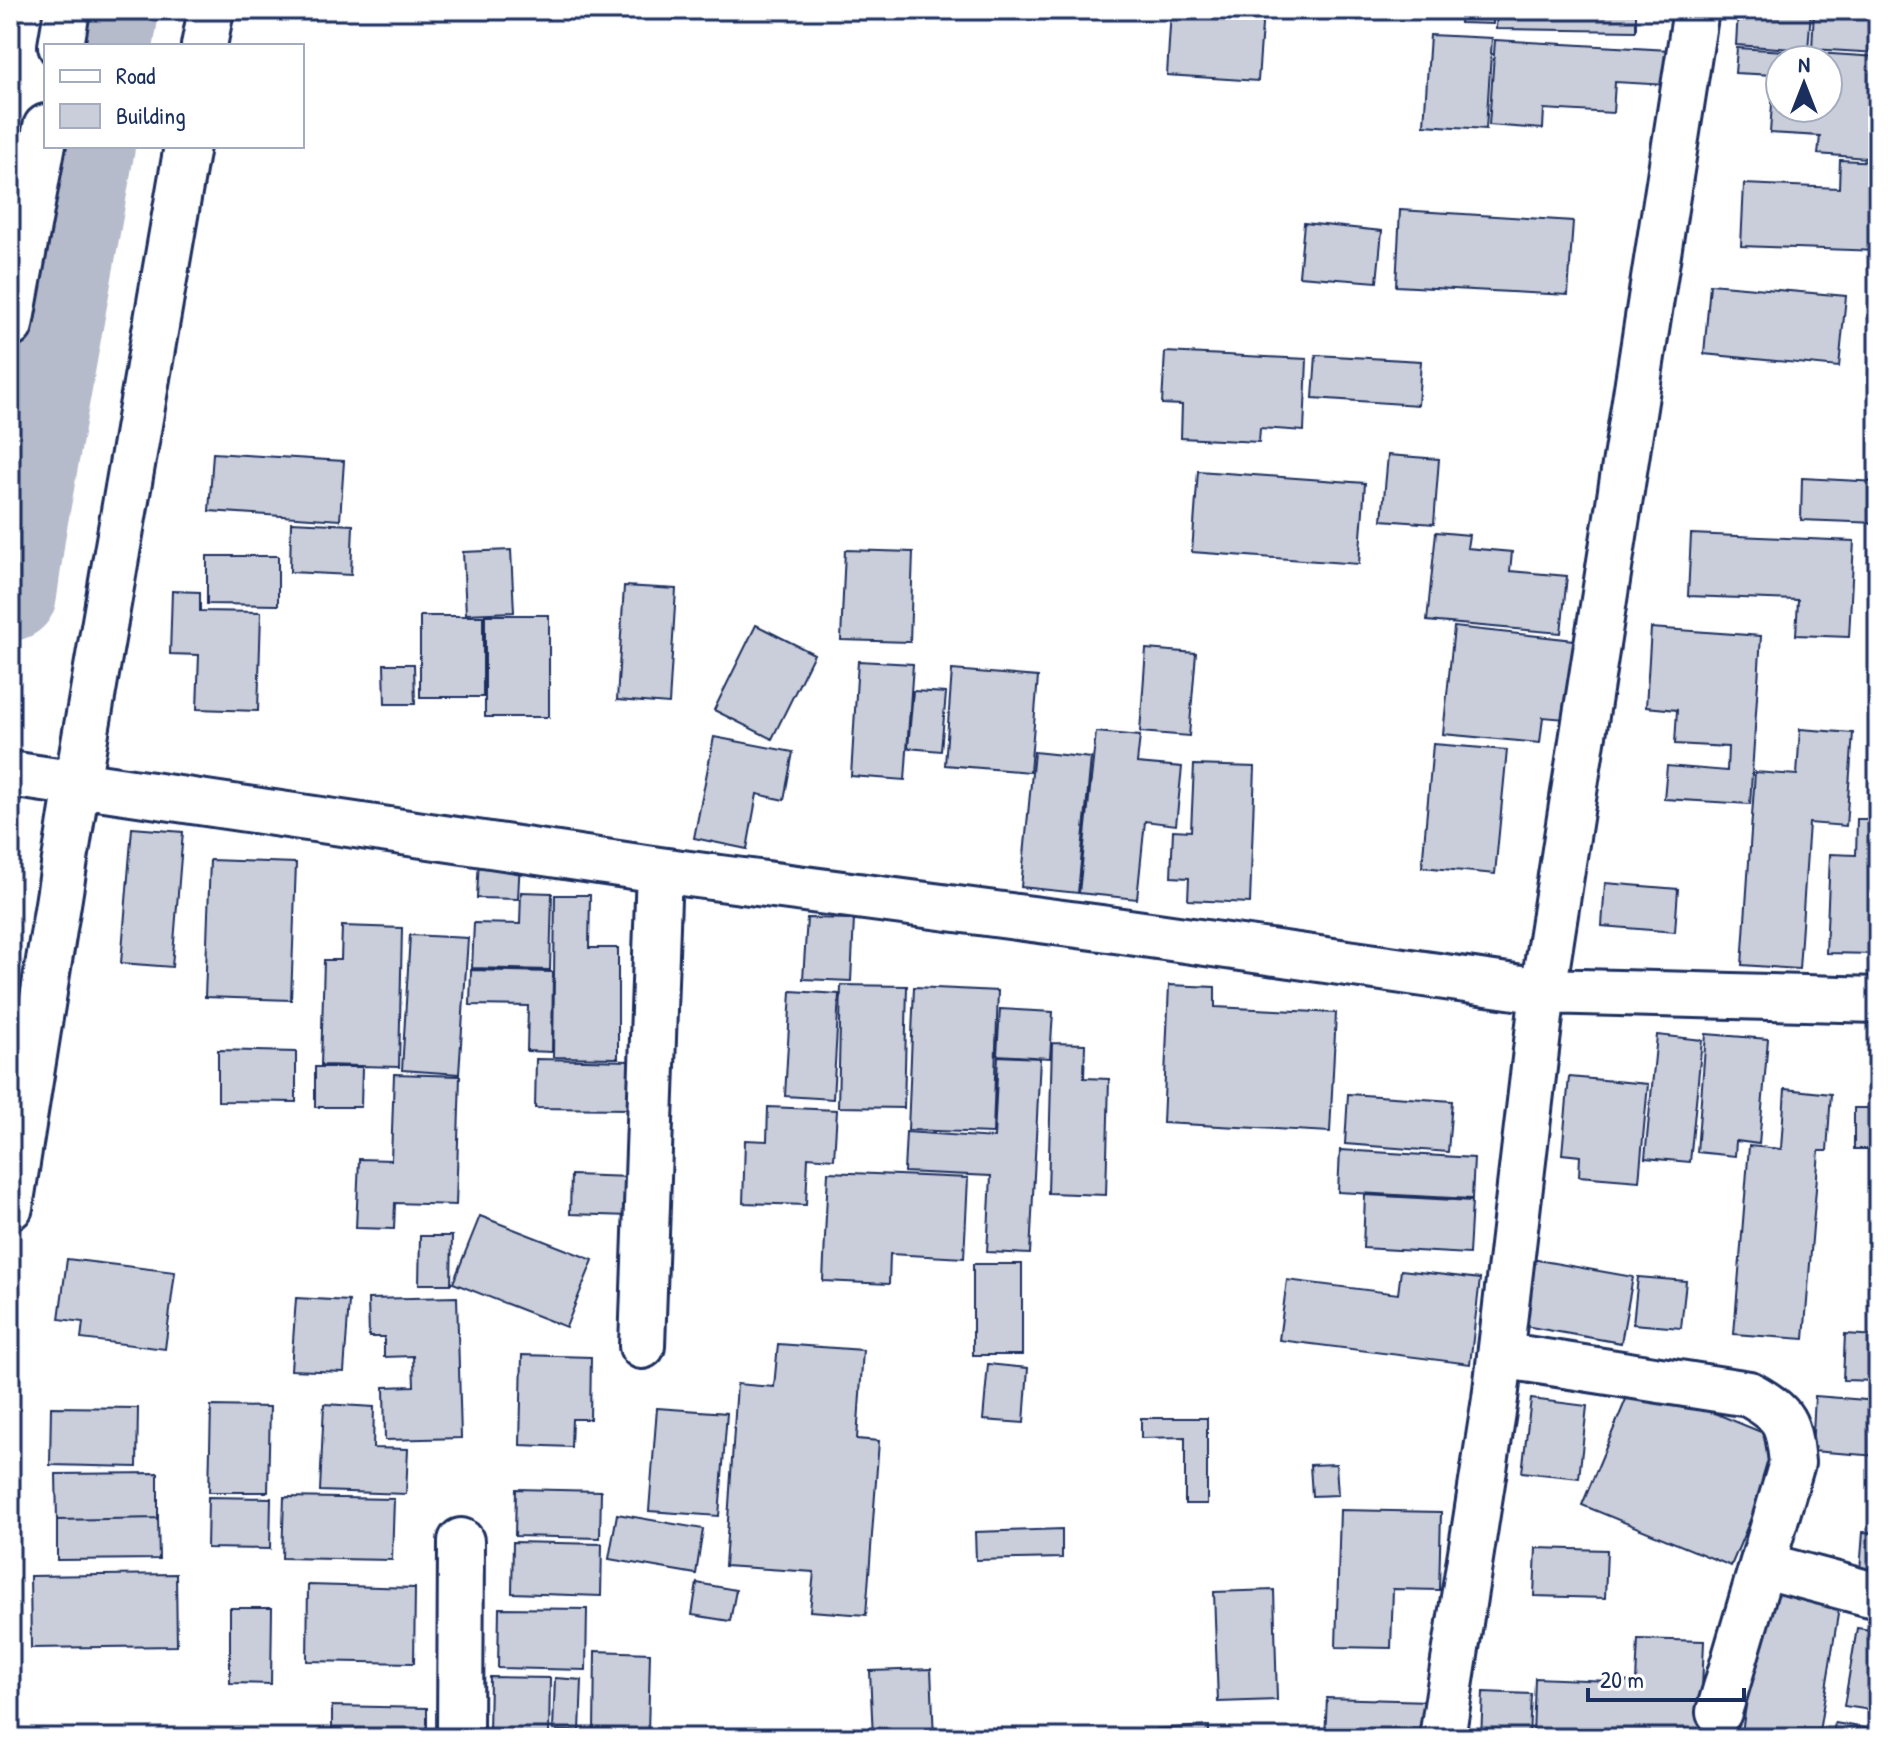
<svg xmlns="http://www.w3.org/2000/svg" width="1888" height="1748" viewBox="0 0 1888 1748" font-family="'Patrick Hand',sans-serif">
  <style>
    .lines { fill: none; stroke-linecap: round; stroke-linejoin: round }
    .river { stroke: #b5bbca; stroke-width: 94 }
    .building { fill: #caceda; stroke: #1b2f5e; stroke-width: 2; fill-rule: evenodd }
    .minor-casing { stroke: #1b2f5e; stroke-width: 50 }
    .minor { stroke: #fff; stroke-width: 44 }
  </style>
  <rect width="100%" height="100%" fill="#fff"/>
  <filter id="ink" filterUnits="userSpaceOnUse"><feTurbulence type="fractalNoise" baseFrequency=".0125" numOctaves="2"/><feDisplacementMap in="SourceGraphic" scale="16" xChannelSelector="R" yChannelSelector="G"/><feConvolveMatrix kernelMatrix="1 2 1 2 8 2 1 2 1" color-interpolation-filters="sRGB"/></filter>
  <g filter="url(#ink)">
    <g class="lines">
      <!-- river -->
      <path class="river" d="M106,46L112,10
        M10,594L19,530L88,146"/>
    </g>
    <!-- building -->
    <path class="building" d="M1171,10L1263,11L1258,81L1167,75Z
      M1461,10H1493V24L1460,23Z
      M1497,10H1636V31L1496,29Z
      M1738,10H1811L1808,50L1736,45Z
      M1814,10H1878V53L1812,49Z
      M1430,35L1492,38L1486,129L1424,125Z
      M1495,40L1669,50L1668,85L1615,82L1613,113L1544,109L1543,129L1489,125Z
      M1737,48L1878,57V159L1818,154L1820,136L1770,133L1774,75L1735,73ZM1780,60H1828V108H1780Z
      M1840,160L1878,162V251L1741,246L1744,184L1839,188Z
      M1400,210L1573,221L1568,295L1396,286Z
      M1304,223L1382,231L1377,282L1299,276Z
      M1710,284L1846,296L1839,367L1704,354Z
      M1165,352L1307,359L1304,431L1260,428L1259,442L1181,438L1182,405L1162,404Z
      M1316,355L1421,361L1418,405L1313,398Z
      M213,453L344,461L340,520L209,511Z
      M1388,455L1439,459L1434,524L1382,520Z
      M1198,471L1365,483L1359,564L1192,552Z
      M1802,478L1878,482V523L1801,520Z
      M291,522L353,525L351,575L290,572Z
      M1436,532L1469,535L1467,548L1512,552L1510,571L1567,576L1561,633L1427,621Z
      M1691,534L1854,541L1849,637L1796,635L1798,600L1688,596Z
      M511,550L514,612L466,614L463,552Z
      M845,550L913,552L910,642L841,640Z
      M207,556H278V605L207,604Z
      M624,586L676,589L669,704L617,700Z
      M172,591L200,592V611L261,612L258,711L197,709L199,655L170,654Z
      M485,615H549V717H485Z
      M420,616H483V697H420Z
      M756,625L814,654L772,739L714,710Z
      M1454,627L1574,640L1566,719L1543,717L1540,743L1443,734Z
      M1651,628L1761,636L1750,804L1664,799L1667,766L1727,771L1728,747L1675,744L1677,710L1646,707Z
      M1146,649L1196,653L1189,736L1140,732Z
      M858,661L913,664L905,780L851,776Z
      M384,664H414L415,704H385Z
      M952,670L1038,677L1030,772L945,765Z
      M913,691L946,693L941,751L908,748Z
      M1800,729L1853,733L1846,826L1809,823L1799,969L1742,965L1755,772L1797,775Z
      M1096,732L1140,736L1137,763L1182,767L1176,825L1145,821L1137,899L1079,893Z
      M714,737L793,752L784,800L757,794L747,849L694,838Z
      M1433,744L1507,750L1495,874L1422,867Z
      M1034,752L1091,758L1078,893L1021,887Z
      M1194,765L1255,767L1250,903L1188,900L1189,878L1171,877L1173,830L1191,831Z
      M1857,819H1878V937L1876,936L1875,954L1826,953L1830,854L1856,855Z
      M132,828L183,832L172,967L121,963Z
      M479,857L520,859L518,899L477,898Z
      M210,860L296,863L291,1000L205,997Z
      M1605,883L1678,889L1675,932L1602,926Z
      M521,892L552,893L550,970L472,968L474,923L520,924Z
      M555,895H590L589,948H618V1058L553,1057Z
      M807,918L854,919L851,981L803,979Z
      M342,926L402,928L399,1067L321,1065L324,960H341Z
      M410,935L468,938L459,1074L402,1070Z
      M471,970L553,972L552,1052L527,1051L528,1006L470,1005Z
      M841,985L907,986L904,1108L838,1107Z
      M1169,985L1215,987V1007L1336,1013L1330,1132L1163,1123Z
      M914,987L998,991L993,1133L908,1130Z
      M791,991L839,994L833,1099L785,1096Z
      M1000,1009L1053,1012L1050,1058L997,1055Z
      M1706,1034L1768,1039L1759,1144L1736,1141L1735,1156L1697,1152Z
      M1657,1035L1702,1040L1690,1162L1645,1158Z
      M1052,1043L1085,1044L1084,1078L1109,1079L1106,1195L1048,1193Z
      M218,1050L296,1052V1102L218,1101Z
      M998,1056L1040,1058L1030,1254L987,1252L991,1176L904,1172L906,1132L994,1138Z
      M536,1059L631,1061L630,1109L535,1108Z
      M1878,1063V1149H1854V1108H1877Z
      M315,1067H362L361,1107H315Z
      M394,1074L460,1076L456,1205L395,1203L394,1229L356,1228L359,1159L391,1160Z
      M1569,1077L1648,1084L1639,1181L1579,1176L1580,1156L1562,1154Z
      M1785,1089L1831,1094L1827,1151H1819L1804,1339L1734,1334L1749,1146L1781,1149Z
      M1348,1094L1452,1101L1448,1152L1345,1144Z
      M768,1107L837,1110L834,1159L808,1157L806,1205L743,1203L745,1140L767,1141Z
      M1340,1150L1474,1158L1472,1199L1338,1192Z
      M828,1172L968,1178L964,1258L890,1254L889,1284L823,1281Z
      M571,1175L631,1177L630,1216L570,1214Z
      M1365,1195L1472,1201L1469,1254L1363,1248Z
      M480,1216L593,1260L566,1327L453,1283Z
      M420,1236H452L451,1284H419Z
      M1526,1258L1633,1277L1621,1343L1514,1324Z
      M67,1259L175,1272L165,1349L81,1339L83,1322L59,1319Z
      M973,1264H1022V1355H973Z
      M1401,1270L1480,1279L1470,1364L1279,1340L1287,1280L1398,1294Z
      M1638,1277L1686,1281L1681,1328L1633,1324Z
      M457,1297L461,1438L385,1440L384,1387L414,1386L413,1356L384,1357V1337H369L368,1299Z
      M296,1298L349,1301L344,1372L291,1370Z
      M1845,1334L1878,1336V1381L1843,1380Z
      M778,1344L863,1350L857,1439L879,1441L866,1615L810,1611L814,1572L725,1566L737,1384L774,1387Z
      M522,1355L591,1357L590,1419H572L571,1447L520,1445Z
      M988,1364L1028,1368L1024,1423L983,1420Z
      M1634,1380L1783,1441L1731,1566L1582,1505Z
      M1815,1396L1878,1401V1456L1812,1451Z
      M1531,1399L1587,1406L1579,1478L1522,1472Z
      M324,1404L374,1407L373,1448L408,1449L406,1494L320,1491Z
      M211,1406L270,1407L268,1492H209Z
      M51,1407L138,1408L137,1467L50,1465Z
      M657,1408L727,1413L719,1516L649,1511Z
      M1141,1418H1207V1504H1185V1437L1141,1438Z
      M1336,1464L1338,1495L1312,1496L1310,1465Z
      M158,1473V1518L57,1520L56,1474Z
      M516,1489L601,1491L600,1538L515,1536Z
      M208,1497L271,1498L270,1549L207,1548Z
      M284,1497L394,1499L392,1560L282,1558Z
      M1340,1510L1441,1512L1439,1590L1393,1589L1391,1648L1336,1647Z
      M617,1514L703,1529L696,1574L609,1559Z
      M158,1518L159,1559L57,1560V1520Z
      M1062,1529V1558L976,1560L975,1532Z
      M1863,1532L1878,1533V1586L1859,1584Z
      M513,1542L602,1544L601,1596L512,1593Z
      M1536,1548L1607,1550L1605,1598L1534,1596Z
      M176,1574L177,1646L31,1648L30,1576Z
      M697,1583L736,1590L730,1621L692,1615Z
      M308,1585L415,1588L414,1663L307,1661Z
      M1274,1590L1277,1700L1218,1702L1214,1592Z
      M1764,1590L1840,1602L1818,1738H1741Z
      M230,1608H272L271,1684L230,1683Z
      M499,1608L587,1609L586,1670L498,1668Z
      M1857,1628L1878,1631V1711L1844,1706Z
      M1638,1639L1704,1641L1700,1738L1533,1737L1535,1678L1636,1682Z
      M595,1651L650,1653L648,1733L594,1732Z
      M931,1669L934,1738H873L870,1671Z
      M490,1677L550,1678L549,1737L489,1735Z
      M555,1678L582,1680L580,1731L553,1730Z
      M1483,1692L1531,1694L1529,1738H1481Z
      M1327,1698L1429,1701L1427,1738H1325Z
      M332,1706L427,1708V1738H332Z
      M1835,1723L1878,1730V1738H1832Z
      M1209,1726V1738H1158L1157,1729Z"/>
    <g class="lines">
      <!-- minor casing -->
      <g class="minor-casing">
        <path id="minor" d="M61,46L67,10
          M204,46L211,10
          M10,325L46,127
          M10,774L659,870L1101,928L1543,991L1878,1000
          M10,1207L77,784L187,146
          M642,1346L659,870
          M1500,1355L1749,1394C1786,1415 1788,1422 1792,1463L1719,1712
          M1762,1565L1878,1596
          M460,1738L461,1541
          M1442,1738L1495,1399L1543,991L1696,10"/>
      </g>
      <!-- minor -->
      <use href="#minor" class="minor"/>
    </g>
  </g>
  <!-- margin -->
  <rect width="1888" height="1748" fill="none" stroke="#fff" stroke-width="40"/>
  <rect x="20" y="20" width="1848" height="1708" fill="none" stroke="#1b2f5e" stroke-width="3" filter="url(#ink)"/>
  <!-- legend -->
  <rect x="44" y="44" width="260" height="104" fill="#ffffff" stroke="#a4acbf" stroke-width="2"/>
  <rect x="60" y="70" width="40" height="12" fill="#ffffff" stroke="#a4acbf" stroke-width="2"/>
  <text x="116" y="84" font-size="24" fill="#1b2f5e">Road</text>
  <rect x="60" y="104" width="40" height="24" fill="#caceda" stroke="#a4acbf" stroke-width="2"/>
  <text x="116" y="124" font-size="24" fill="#1b2f5e">Building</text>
  <!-- north arrow -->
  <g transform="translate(1804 84)"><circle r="38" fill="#ffffff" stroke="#a4acbf" stroke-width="2"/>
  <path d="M0-6L14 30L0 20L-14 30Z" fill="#1b2f5e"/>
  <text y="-12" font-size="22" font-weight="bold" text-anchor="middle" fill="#1b2f5e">N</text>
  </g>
  <!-- scale -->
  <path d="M1588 1688v12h156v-12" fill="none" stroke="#1b2f5e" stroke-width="4"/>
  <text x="1600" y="1688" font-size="24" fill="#1b2f5e" stroke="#ffffff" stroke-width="6" paint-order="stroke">20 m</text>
</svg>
